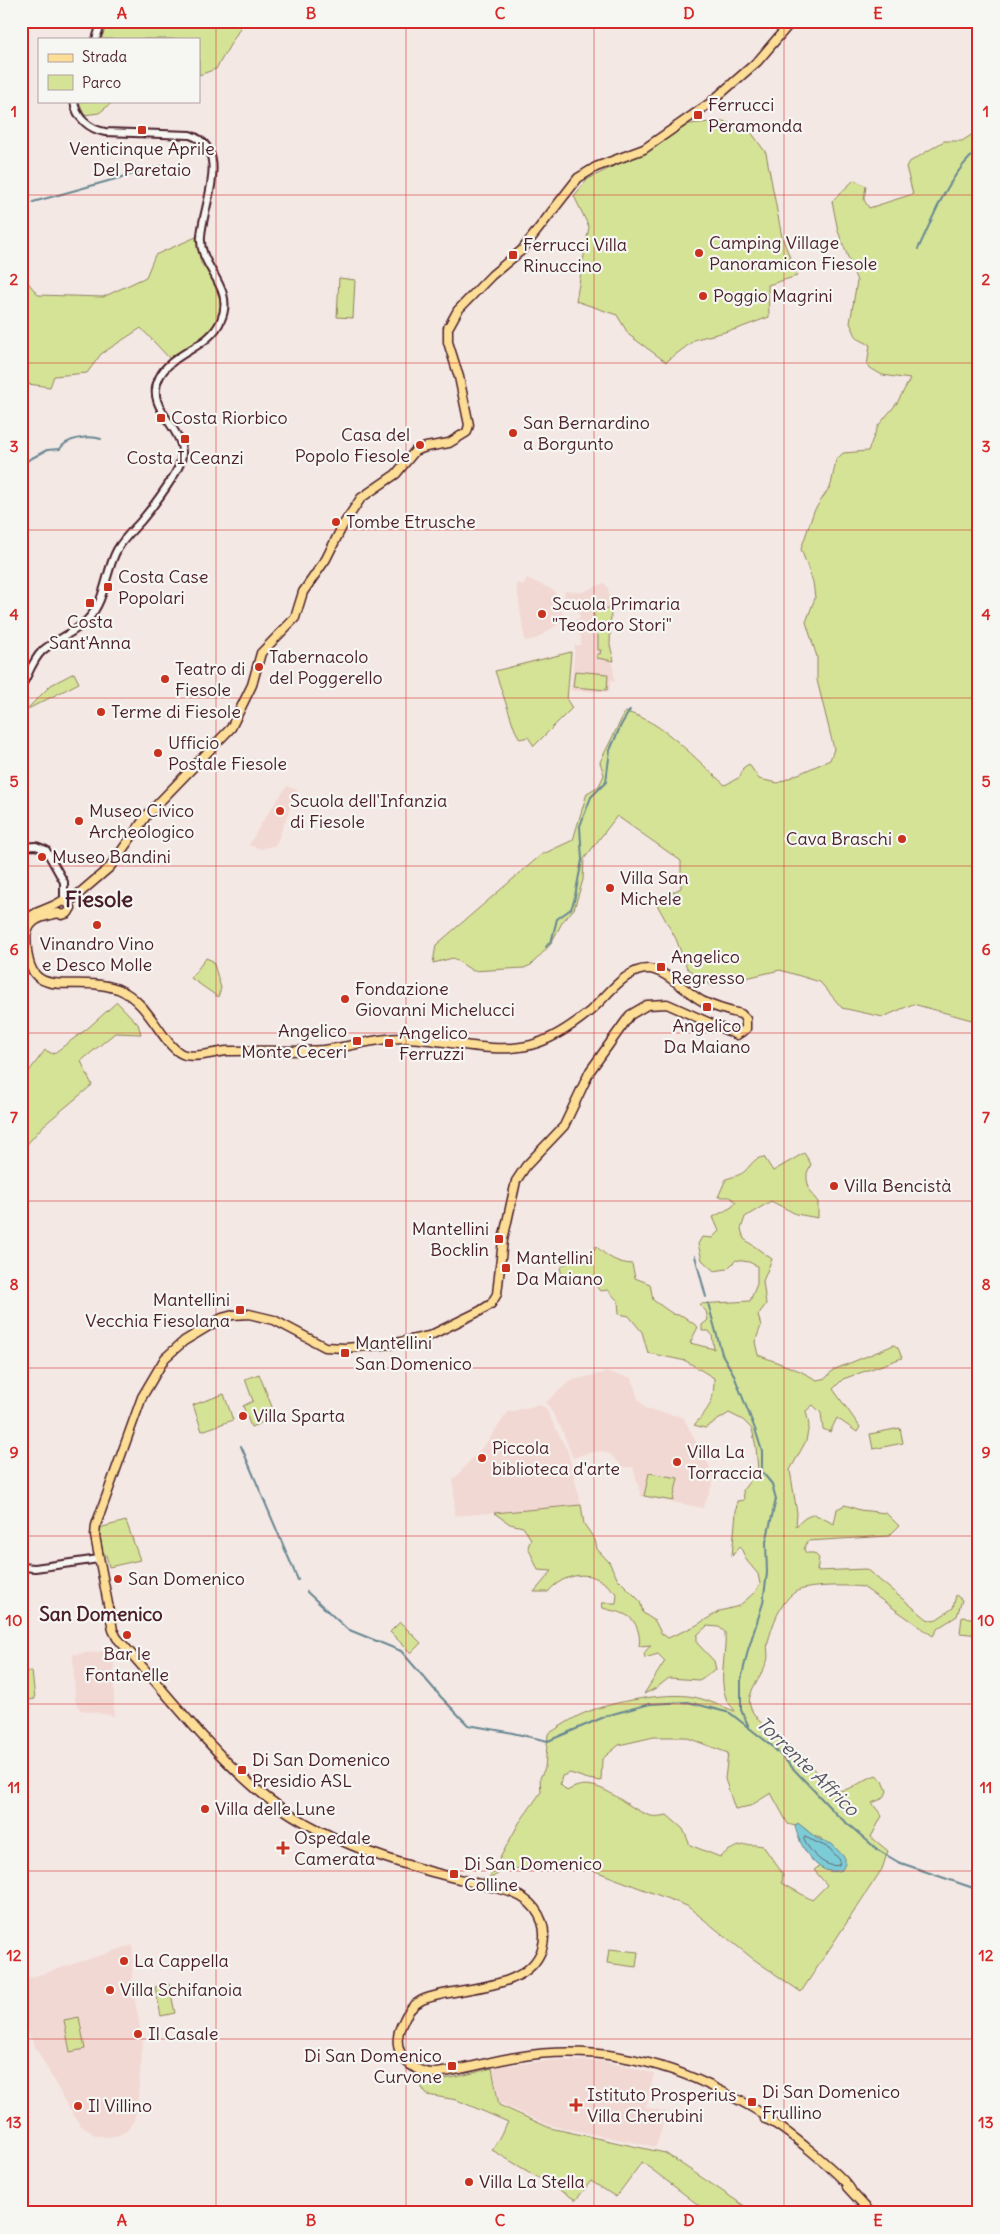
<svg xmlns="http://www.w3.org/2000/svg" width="1000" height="2234" viewBox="0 0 1000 2234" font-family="Delius,sans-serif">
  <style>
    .built { fill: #f2d8d3 }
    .green { fill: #d5e396; stroke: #908160; fill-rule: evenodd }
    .water { fill: #7cccd7; stroke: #688792 }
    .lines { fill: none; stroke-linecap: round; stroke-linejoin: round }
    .shore { stroke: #5e6470; stroke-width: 1 }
    .stream { stroke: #688792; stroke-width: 2 }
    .minor-casing { stroke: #4a1f2b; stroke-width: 10 }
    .major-casing { stroke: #4a1f2b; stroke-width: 11 }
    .minor { stroke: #f6f6f2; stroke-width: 6 }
    .major { stroke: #fdde96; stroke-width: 8 }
    .grid { fill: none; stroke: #d62828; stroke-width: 1; stroke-opacity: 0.55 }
    .poi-dot { fill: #c8321e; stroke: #f6f6f2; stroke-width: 2 }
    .labels { text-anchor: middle; stroke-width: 4.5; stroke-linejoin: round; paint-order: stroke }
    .poi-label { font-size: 18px; fill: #4a1f2b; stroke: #f6f6f2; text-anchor: start }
    .neighbourhood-label { font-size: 19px; font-weight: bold; fill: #4a1f2b; stroke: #f6f6f2 }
    .water-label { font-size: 19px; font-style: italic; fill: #59535f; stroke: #f6f6f2 }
    .district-label { font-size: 22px; font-weight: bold; fill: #4a1f2b; stroke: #f6f6f2 }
    .neatline { fill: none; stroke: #d62828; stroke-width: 2 }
    .grid-label { font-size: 16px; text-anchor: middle; font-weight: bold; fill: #d62828 }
  </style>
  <rect width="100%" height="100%" fill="#f4e8e4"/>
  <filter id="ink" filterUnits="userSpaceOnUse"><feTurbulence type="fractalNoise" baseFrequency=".02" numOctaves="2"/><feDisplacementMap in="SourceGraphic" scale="10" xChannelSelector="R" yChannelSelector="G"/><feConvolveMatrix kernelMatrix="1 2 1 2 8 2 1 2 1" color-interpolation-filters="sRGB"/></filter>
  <g filter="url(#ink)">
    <!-- built -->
    <path class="built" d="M527,578L553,590L560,600L563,621L536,639L525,641L516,583L523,585Z
      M604,583L608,588L611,608L610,645L615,682L611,680L609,692L571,691L575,645H581V637L572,624L580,617L573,602L570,603L564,596L565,591L582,592Z
      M287,786L297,790L276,845L261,849L249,845L261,824Z
      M606,1372L632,1378L638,1399L646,1409L683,1417L715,1477L703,1508L641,1496L633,1467H623L611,1455L603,1451L587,1453L573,1458L562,1430L546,1402L570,1381Z
      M539,1405L545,1407L568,1452L581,1505L455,1516L453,1480L487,1442L508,1412Z
      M110,1651L114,1653V1716L81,1710L77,1706L75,1700L73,1654Z
      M133,1945L132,1985L143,2043L137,2106L134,2120L127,2131L119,2135L108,2137L95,2135L80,2125L67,2105L21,2020V1971L26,1979Z
      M555,2060L602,2061L654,2073L646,2107L666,2112L656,2147L548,2125L500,2103L493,2067Z"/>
    <!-- green -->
    <path class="green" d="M102,21H242L243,23L216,69L199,75V39H101L105,29Z
      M79,101H114L99,113L84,115Z
      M723,121L751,132L766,153L782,237L797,276L768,285L769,317L737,329L696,339L666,362L629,335L617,315L576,301L589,227L574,196L588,179L644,151L689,124Z
      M979,130V1022L913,1004L883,1017L842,1008L820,982L780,970L712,986L687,968L676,939L655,901L681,888V861L617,816L584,859L583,880L574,909L563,921L550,945L531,965L524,968L473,971L453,958L433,963L436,945L541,855L573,840L587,793L599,786L604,775L600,762L625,712C661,719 697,761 725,785L740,777L743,768L749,764L759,779L778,783L830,760L834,749L817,680V657L806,622L815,598L813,582L801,549L814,511L831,485L836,460L843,453L868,451L878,426L897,403L910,379L882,375L867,366L870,345L857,338L850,323L857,281L838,231L832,201L854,180L866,186L864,200L869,208L913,194L906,167L908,163L944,141H962Z
      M196,237L201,263L218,286L221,311L210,333L171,360L141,328L101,354L87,373L54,376L50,387L21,383V280H26L38,295L103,297L146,277L155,255Z
      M339,278L355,280L353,318L337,317Z
      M611,608L610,645L614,661L597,658V654H600L601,650H598V637L593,611Z
      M571,652L567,700L572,708L534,746L528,737L520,739L515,730L495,671Z
      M575,671L608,674L607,690L573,687Z
      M74,673L79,683L26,710L51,685Z
      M206,958L213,961L221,988L218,997L191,978Z
      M117,1002L138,1024L141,1034L115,1033L81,1061L92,1085L44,1125L21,1151V1082L45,1050L53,1054L88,1028Z
      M804,1153L811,1164L807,1173V1180L810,1192L818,1202V1218L796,1214L771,1201L745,1217L741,1229L744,1239L772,1259L763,1281L766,1304L758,1315L761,1326L755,1342L758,1355L800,1371L817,1380L826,1378L833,1370L894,1345L898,1348L902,1358L843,1379L833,1389L860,1427L857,1432L837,1418L830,1432L823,1429L821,1413L813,1405L806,1411L809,1425L806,1441L790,1470L797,1513L796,1526L805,1518L814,1514L834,1524L837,1509L845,1505L860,1510L886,1513L899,1526L889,1536L808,1541L804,1549L806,1553H814L819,1558L817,1571L866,1569L927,1619L934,1621L953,1608L956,1595L962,1600L957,1616L938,1628L933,1636L863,1587C849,1585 806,1585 795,1592C780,1602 772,1626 768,1642C766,1649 770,1657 766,1664C761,1676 746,1694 750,1706C756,1725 785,1740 799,1754C811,1765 821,1778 833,1791C853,1791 858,1782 876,1775L883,1781L887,1791L884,1798L872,1803L882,1816L871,1837L888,1851L882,1869L801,1992L752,1958L687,1906L574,1863L504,1870L488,1880L519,1823L541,1792L540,1778L545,1768L548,1734C558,1728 568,1721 578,1716C604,1703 659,1693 688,1696C704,1698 720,1706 735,1711C733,1707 727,1703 726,1698C718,1678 727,1652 725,1632L719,1627L707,1626L697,1635V1643L714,1661L716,1670L699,1680L669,1678L656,1688L644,1694L665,1661L658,1654L645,1658L644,1653L651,1645L639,1646C641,1636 637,1620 626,1615C620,1611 610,1611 603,1608L602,1603H616L617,1594C611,1589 605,1582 598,1579C581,1570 559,1578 548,1592H534L552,1571L538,1570L528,1547L531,1539L523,1527L510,1524L494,1513L581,1505L584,1524L595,1540L597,1549L609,1562L617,1578L640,1601L643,1613L655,1621L661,1633L668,1638L695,1626L720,1611L739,1606L755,1592L760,1584L758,1574L747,1561L740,1546L732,1556L737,1501L744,1500L743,1490L758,1470L756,1447L752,1429L743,1420L729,1413L705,1428L694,1425C710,1407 714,1403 714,1378L686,1361L648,1353L642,1332L629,1316L619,1314L618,1301L608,1290L600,1291C590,1278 580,1276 563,1278L560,1268L573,1258L589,1260L596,1246C607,1257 617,1263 632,1264L635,1278L650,1284L653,1300L673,1314L683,1316L698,1327L690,1343L714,1349L712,1335L709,1331H702V1325L708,1320L706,1311L699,1304L750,1301L757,1284V1266L749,1262L736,1260L727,1269L714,1271L702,1260L698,1244L702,1237L712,1238L719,1231L713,1217L732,1207L736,1202L730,1197H718L726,1179C732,1177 741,1175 745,1171C752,1164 754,1158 764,1157L773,1171ZM654,1737H685L728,1753L725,1779L735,1809L750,1806L771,1793L788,1824L795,1826L796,1824C805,1825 810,1837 821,1838L829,1871L820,1866L814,1870L827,1885L812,1900L782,1883L783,1874L763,1846C745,1843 734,1845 720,1857L690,1845L683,1829L667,1815C662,1816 655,1817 651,1816C623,1808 598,1771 567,1791L560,1784L562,1776L570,1773L588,1779L601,1781L602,1759L619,1745Z
      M259,1374L276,1417L251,1427L243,1406L253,1401L245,1379Z
      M224,1394L233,1420L202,1431L193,1405Z
      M900,1428L903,1443L873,1449L870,1434Z
      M649,1473L678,1478L673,1501L644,1496Z
      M126,1521L140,1560L109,1567L106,1555L102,1551L99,1528Z
      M962,1617L979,1619V1635L960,1633Z
      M400,1622L421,1643L411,1653L390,1632Z
      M32,1671L35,1699L23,1701L21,1672Z
      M609,1949L638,1952L636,1967L607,1963Z
      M169,1984L175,2013L161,2016L155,1987Z
      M79,2017L85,2049L70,2052L64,2020Z
      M492,2068L499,2105L550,2128L665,2153L755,2213H709L642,2162L616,2197L591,2181L576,2200L492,2150L508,2122L457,2100L427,2095L416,2079C442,2083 467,2074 492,2068Z"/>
    <!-- water -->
    <path class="water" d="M798,1823L816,1838L832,1844L845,1858V1864L842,1870C817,1879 799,1845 795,1826Z"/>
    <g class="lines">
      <!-- shore -->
      <path class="shore" d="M805,1837L829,1848L840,1860L839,1865C825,1869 810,1852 804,1840Z"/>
      <!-- stream -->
      <path class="stream" d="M21,26L30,21
        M33,202L162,166
        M21,208L26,205
        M918,249C935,214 948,175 979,149
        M21,464L47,450L60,449C66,438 90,435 101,439
        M546,947L552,939L557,919L571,909L574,901L582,860L580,826L591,797L606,782L610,750L621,725L630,710
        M695,1256L706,1297
        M708,1303L722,1354L733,1373L755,1429L762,1451V1472L772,1484L776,1499L766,1542L767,1573L763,1603L748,1650L741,1680V1710L748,1725
        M241,1446L298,1580
        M307,1592L347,1629L401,1651L441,1697L468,1725L508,1732L548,1741L609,1715L650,1704L688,1702L730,1713L771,1745L836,1814L878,1850L898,1862L979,1890"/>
      <!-- minor casing -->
      <g class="minor-casing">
        <path id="minor" d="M96,39L102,21
          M21,687C28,676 32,661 42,651C55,639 76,633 88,619C106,600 105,572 117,550C123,539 133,530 141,521C152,508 171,482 178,468C197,432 142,413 159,378C171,352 210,348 221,320C236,287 198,267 201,236C203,204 232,149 190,135L105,132C89,129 76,118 74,101
          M21,847L36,846L46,850L64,882V901
          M21,1567L35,1568L99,1559"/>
      </g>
      <!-- major casing -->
      <g class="major-casing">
        <path id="major" d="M68,903L110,867L147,815L231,728L252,685L261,653L295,618L303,592L326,559L343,525L361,498L396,474L415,451L426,447L449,443L467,432L469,425L459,377L448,342V328L458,310L492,275L522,250L578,178L596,167L644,149L710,103L758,61L792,21
          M27,933C31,917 45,917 58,913L62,915L68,913L71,908L68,903L62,901C51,909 35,910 27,920C20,1013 66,971 118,989C151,1002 164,1050 185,1055C199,1058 214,1052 227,1051C259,1050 291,1052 323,1050C351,1047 378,1037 406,1038C445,1039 493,1055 531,1045C550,1040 573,1025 589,1012C606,998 624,969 648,969C665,969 687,993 702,1001C714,1007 728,1011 741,1014L746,1019V1029L737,1035L667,1004L647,1005L630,1015L590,1071L564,1126L526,1166L516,1181L503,1240L497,1294L491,1304L480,1311L429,1336L392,1344L345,1348L325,1347L274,1320L249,1314L233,1315L222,1318L184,1341L165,1358L142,1397L96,1525L95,1536L113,1630L117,1638C163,1688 204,1744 255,1788C323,1846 412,1868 496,1888C517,1893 534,1900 542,1922C545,1931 545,1939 542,1949C527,1993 458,1985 422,2000C412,2005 406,2014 402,2024C397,2033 396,2045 401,2054C407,2066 422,2073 434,2073C462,2071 489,2061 517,2057C587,2045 658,2058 721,2091C732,2097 763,2111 769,2120
          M765,2119C780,2123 844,2177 851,2190
          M847,2187L871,2213"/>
      </g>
      <!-- minor -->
      <use href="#minor" class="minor"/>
      <!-- major -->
      <use href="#major" class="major"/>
    </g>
  </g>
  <!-- grid -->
  <path class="grid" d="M216,21V2213M406,21V2213M594,21V2213M784,21V2213M21,195H979M21,363H979M21,530H979M21,698H979M21,866H979M21,1033H979M21,1201H979M21,1368H979M21,1536H979M21,1704H979M21,1871H979M21,2039H979"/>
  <!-- markers -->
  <g class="poi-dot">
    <rect x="693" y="110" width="10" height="10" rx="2.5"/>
    <rect x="137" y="125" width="10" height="10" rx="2.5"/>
    <circle cx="699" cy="253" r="5"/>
    <rect x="508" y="250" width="10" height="10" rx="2.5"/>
    <circle cx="703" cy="296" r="5"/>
    <rect x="156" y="413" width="10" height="10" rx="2.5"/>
    <circle cx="513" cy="433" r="5"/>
    <rect x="180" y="434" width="10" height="10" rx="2.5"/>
    <circle cx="420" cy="445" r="5"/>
    <circle cx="336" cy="522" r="5"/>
    <rect x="103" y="582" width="10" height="10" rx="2.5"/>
    <rect x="85" y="598" width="10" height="10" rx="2.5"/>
    <circle cx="542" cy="614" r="5"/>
    <circle cx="259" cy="667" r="5"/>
    <circle cx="165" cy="679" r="5"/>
    <circle cx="101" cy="712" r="5"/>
    <circle cx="158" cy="753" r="5"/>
    <circle cx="280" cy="811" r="5"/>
    <circle cx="79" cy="821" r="5"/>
    <circle cx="902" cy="839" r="5"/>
    <circle cx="42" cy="857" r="5"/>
    <circle cx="610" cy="888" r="5"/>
    <circle cx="97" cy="925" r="5"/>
    <rect x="656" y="962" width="10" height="10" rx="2.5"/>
    <circle cx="345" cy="999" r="5"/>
    <rect x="702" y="1002" width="10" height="10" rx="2.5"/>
    <rect x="352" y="1036" width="10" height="10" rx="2.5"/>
    <rect x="384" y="1038" width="10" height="10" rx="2.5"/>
    <circle cx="834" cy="1186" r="5"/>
    <rect x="494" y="1234" width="10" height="10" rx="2.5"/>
    <rect x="501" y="1263" width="10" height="10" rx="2.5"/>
    <rect x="235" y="1305" width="10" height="10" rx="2.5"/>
    <rect x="340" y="1348" width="10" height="10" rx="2.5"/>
    <circle cx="243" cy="1416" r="5"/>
    <circle cx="482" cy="1458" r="5"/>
    <circle cx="677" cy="1462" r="5"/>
    <circle cx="118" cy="1579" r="5"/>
    <circle cx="127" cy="1635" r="5"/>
    <rect x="237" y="1765" width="10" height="10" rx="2.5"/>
    <circle cx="205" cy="1809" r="5"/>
    <path d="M280.5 1840.5h5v5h5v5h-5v5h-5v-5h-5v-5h5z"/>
    <rect x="449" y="1869" width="10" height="10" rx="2.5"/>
    <circle cx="124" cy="1961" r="5"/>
    <circle cx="110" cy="1990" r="5"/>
    <circle cx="138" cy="2034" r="5"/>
    <rect x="447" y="2061" width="10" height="10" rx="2.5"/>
    <rect x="747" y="2097" width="10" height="10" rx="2.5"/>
    <path d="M573.5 2097.5h5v5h5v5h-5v5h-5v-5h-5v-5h5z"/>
    <circle cx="78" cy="2106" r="5"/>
    <circle cx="469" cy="2182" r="5"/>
  </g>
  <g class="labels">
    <!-- poi labels -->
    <g class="poi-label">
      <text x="708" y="111">Ferrucci<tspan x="708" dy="21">Peramonda</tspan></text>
      <text x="142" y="155" text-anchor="middle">Venticinque Aprile<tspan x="142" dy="21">Del Paretaio</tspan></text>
      <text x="709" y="249">Camping Village<tspan x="709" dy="21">Panoramicon Fiesole</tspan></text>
      <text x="523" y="251">Ferrucci Villa<tspan x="523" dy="21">Rinuccino</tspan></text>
      <text x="713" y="302">Poggio Magrini</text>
      <text x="171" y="424">Costa Riorbico</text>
      <text x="523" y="429">San Bernardino<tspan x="523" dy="21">a Borgunto</tspan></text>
      <text x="410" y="441" text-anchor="end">Casa del<tspan x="410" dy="21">Popolo Fiesole</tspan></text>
      <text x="185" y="464" text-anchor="middle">Costa I Ceanzi</text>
      <text x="346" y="528">Tombe Etrusche</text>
      <text x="118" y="583">Costa Case<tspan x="118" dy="21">Popolari</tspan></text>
      <text x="552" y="610">Scuola Primaria<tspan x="552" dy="21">"Teodoro Stori"</tspan></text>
      <text x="90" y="628" text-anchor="middle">Costa<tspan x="90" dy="21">Sant'Anna</tspan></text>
      <text x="269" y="663">Tabernacolo<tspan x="269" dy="21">del Poggerello</tspan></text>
      <text x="175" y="675">Teatro di<tspan x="175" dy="21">Fiesole</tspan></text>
      <text x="111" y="718">Terme di Fiesole</text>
      <text x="168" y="749">Ufficio<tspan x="168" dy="21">Postale Fiesole</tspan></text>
      <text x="290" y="807">Scuola dell'Infanzia<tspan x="290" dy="21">di Fiesole</tspan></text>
      <text x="89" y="817">Museo Civico<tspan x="89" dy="21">Archeologico</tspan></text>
      <text x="892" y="845" text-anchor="end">Cava Braschi</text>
      <text x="52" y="863">Museo Bandini</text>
      <text x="620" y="884">Villa San<tspan x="620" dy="21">Michele</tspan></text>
      <text x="97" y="950" text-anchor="middle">Vinandro Vino<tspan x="97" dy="21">e Desco Molle</tspan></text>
      <text x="671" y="963">Angelico<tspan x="671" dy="21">Regresso</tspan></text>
      <text x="355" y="995">Fondazione<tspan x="355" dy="21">Giovanni Michelucci</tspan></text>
      <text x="707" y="1032" text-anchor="middle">Angelico<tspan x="707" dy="21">Da Maiano</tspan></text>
      <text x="347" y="1037" text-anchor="end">Angelico<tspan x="347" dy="21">Monte Ceceri</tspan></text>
      <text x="399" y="1039">Angelico<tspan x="399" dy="21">Ferruzzi</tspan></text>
      <text x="844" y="1192">Villa Bencistà</text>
      <text x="489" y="1235" text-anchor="end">Mantellini<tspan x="489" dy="21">Bocklin</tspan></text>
      <text x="516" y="1264">Mantellini<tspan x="516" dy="21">Da Maiano</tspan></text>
      <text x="230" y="1306" text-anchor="end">Mantellini<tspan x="230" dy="21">Vecchia Fiesolana</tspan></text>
      <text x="355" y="1349">Mantellini<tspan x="355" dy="21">San Domenico</tspan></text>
      <text x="253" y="1422">Villa Sparta</text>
      <text x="492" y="1454">Piccola<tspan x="492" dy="21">biblioteca d'arte</tspan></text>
      <text x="687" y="1458">Villa La<tspan x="687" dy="21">Torraccia</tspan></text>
      <text x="128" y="1585">San Domenico</text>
      <text x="127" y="1660" text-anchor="middle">Bar le<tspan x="127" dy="21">Fontanelle</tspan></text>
      <text x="252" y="1766">Di San Domenico<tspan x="252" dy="21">Presidio ASL</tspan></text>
      <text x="215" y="1815">Villa delle Lune</text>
      <text x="294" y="1844">Ospedale<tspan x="294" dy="21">Camerata</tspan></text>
      <text x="464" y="1870">Di San Domenico<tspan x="464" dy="21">Colline</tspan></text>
      <text x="134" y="1967">La Cappella</text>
      <text x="120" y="1996">Villa Schifanoia</text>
      <text x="148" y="2040">Il Casale</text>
      <text x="442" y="2062" text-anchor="end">Di San Domenico<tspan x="442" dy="21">Curvone</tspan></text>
      <text x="762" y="2098">Di San Domenico<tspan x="762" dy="21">Frullino</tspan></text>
      <text x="587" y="2101">Istituto Prosperius<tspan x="587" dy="21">Villa Cherubini</tspan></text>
      <text x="88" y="2112">Il Villino</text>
      <text x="479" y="2188">Villa La Stella</text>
    </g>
    <!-- neighbourhood labels -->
    <g class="neighbourhood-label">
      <text x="101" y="1621">San Domenico</text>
    </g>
    <!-- water labels -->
    <g class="water-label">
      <text transform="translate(808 1766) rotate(44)" y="7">Torrente Affrico</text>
    </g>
    <!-- district labels -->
    <g class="district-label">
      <text x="99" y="907">Fiesole</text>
    </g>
  </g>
  <!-- margin -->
  <rect width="1000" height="2234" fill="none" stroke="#f6f6f2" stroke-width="55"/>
  <!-- legend -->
  <rect x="38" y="38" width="162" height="65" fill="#f6f6f2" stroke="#b1a0a2"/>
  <rect x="48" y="54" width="25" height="8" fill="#fdde96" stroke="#b1a0a2"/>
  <text x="82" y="62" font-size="15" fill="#4a1f2b">Strada</text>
  <rect x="48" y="75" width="25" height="15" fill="#d5e396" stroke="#b1a0a2"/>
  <text x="82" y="88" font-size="15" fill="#4a1f2b">Parco</text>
  <rect x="28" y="28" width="944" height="2178" class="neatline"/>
  <g class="grid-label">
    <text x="122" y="19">A</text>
    <text x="311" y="19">B</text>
    <text x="500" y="19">C</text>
    <text x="689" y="19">D</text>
    <text x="878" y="19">E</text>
    <text x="14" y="117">1</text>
    <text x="986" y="117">1</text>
    <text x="14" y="285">2</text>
    <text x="986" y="285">2</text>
    <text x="14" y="452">3</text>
    <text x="986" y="452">3</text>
    <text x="14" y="620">4</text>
    <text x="986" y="620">4</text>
    <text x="14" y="787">5</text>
    <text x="986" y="787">5</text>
    <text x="14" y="955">6</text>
    <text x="986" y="955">6</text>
    <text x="14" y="1123">7</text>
    <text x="986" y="1123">7</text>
    <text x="14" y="1290">8</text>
    <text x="986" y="1290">8</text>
    <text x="14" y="1458">9</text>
    <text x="986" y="1458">9</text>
    <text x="14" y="1626">10</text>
    <text x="986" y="1626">10</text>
    <text x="14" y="1793">11</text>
    <text x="986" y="1793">11</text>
    <text x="14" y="1961">12</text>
    <text x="986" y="1961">12</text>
    <text x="14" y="2128">13</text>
    <text x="986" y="2128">13</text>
    <text x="122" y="2226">A</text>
    <text x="311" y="2226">B</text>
    <text x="500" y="2226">C</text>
    <text x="689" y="2226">D</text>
    <text x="878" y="2226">E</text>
  </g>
</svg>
